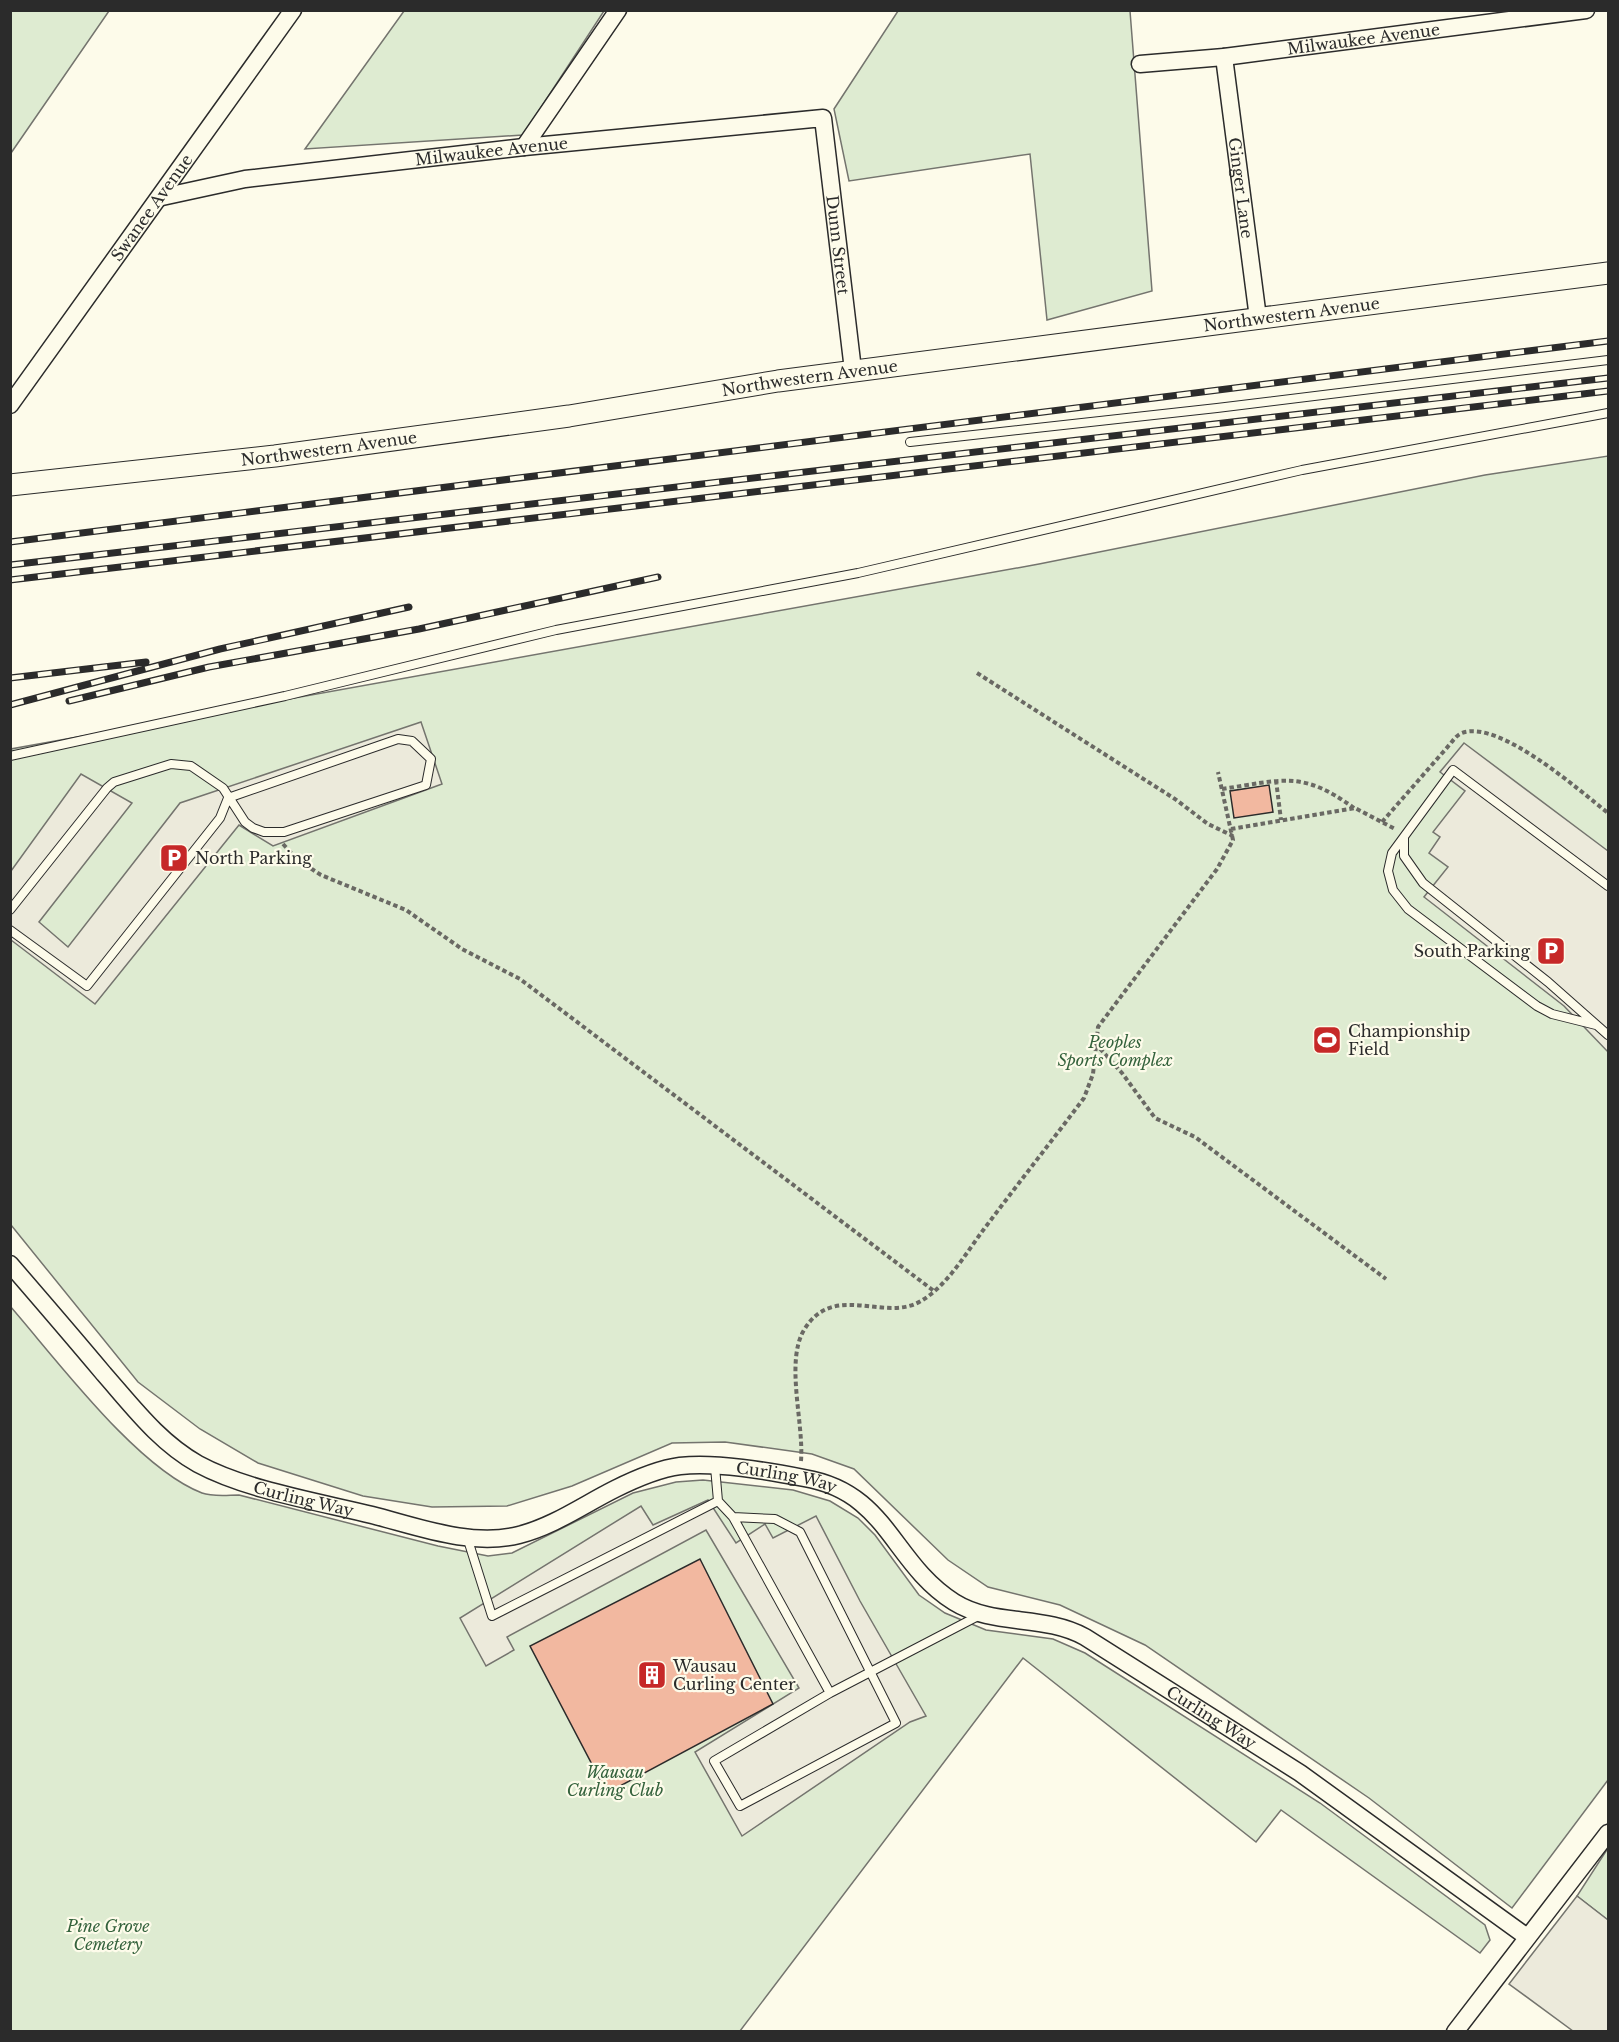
<svg xmlns="http://www.w3.org/2000/svg" width="1619" height="2042" viewBox="0 0 1619 2042" font-family="'Libre Baskerville',serif">
  <style>
    .green { fill: #deebd1; stroke: #74746e; stroke-width: 1.5 }
    .parking { fill: #eceadb; stroke: #74746e; stroke-width: 1.5 }
    .building { fill: #f2b8a0; stroke: #2b2b2b; stroke-width: 1.5 }
    .lines { fill: none; stroke-linecap: round; stroke-linejoin: round }
    .service-casing { stroke: #2b2b2b; stroke-width: 10 }
    .minor-casing { stroke: #2b2b2b; stroke-width: 19 }
    .tertiary-casing { stroke: #2b2b2b; stroke-width: 23 }
    .path { stroke: #6a6964; stroke-width: 4; stroke-dasharray: 4.5 3; stroke-linecap: butt }
    .service { stroke: #fdfbea; stroke-width: 8 }
    .minor { stroke: #fdfbea; stroke-width: 16 }
    .tertiary { stroke: #fdfbea; stroke-width: 21 }
    .rail-casing { stroke: #2b2b2b; stroke-width: 7 }
    .rail { stroke: #fdfbea; stroke-width: 4.5; stroke-dasharray: 14; stroke-linecap: butt }
    .labels { text-anchor: middle; stroke-width: 4.5; stroke-linejoin: round; paint-order: stroke }
    .street-label { font-size: 16px; fill: #2b2b2b; stroke: #fdfbea }
    .poi-label { font-size: 16px; fill: #2b2b2b; stroke: #fdfbea; text-anchor: start }
    .park-label { font-size: 16px; font-style: italic; fill: #34623c; stroke: #fdfbea }
  </style>
  <rect width="100%" height="100%" fill="#fdfbea"/>
  <!-- green -->
  <path class="green" d="M11,10L109,11L11,153L10,11Z
    M404,11H604L523,135L305,149Z
    M898,11H1130L1152,291L1047,320L1030,154L849,181L834,109Z
    M1608,456V1780L1512,1908L1369,1798L1145,1645L1060,1605L988,1587L948,1560L854,1469L812,1454L725,1442L672,1443L572,1486L507,1506L432,1507L363,1496L258,1463L200,1429L138,1382L11,1225V749L1039,564L1485,475Z
    M10,1306C57,1360 137,1468 202,1493C213,1497 228,1495 239,1495L438,1546L488,1556L512,1553L633,1493L676,1482L703,1480L793,1490L830,1501L858,1518L875,1535L919,1595L945,1613L986,1630L1053,1639L1085,1653L1320,1803L1485,1925L1490,1940L1480,1953L1281,1810L1256,1842L1023,1658L740,2031H11Z
    M1608,1848V1920L1577,1896Z"/>
  <!-- parking -->
  <path class="parking" d="M421,722L442,784L273,846L239,825L95,1004L11,940V871L81,774L132,803L39,922L68,947L180,803Z
    M1464,743L1608,851V1052L1564,1006L1424,897L1448,867L1429,853L1440,837L1433,832L1465,791L1440,772Z
    M708,1500L736,1543L765,1524L773,1538L816,1516L860,1601L926,1716L910,1722L742,1836L695,1752L799,1688L706,1530L507,1637L514,1650L486,1666L460,1618L641,1506L653,1525Z
    M1577,1896L1608,1920V2031H1573L1509,1984Z"/>
  <!-- building -->
  <path class="building" d="M1269,785L1273,812L1234,818L1230,791Z
    M700,1559L773,1704L607,1793L530,1646Z"/>
  <g class="lines">
    <!-- service casing -->
    <g class="service-casing">
      <path id="service" d="M910,442L1217,408L1608,360
        M10,756L285,696L556,630L858,573L1302,470L1608,413
        M1404,838V856L1423,883L1548,982L1608,1035
        M10,910L107,788L114,782L171,764L191,766L223,788L245,822L253,828L264,832H284L426,785L431,759L412,741L398,739L228,798L220,818L87,986L10,930
        M1596,1025L1552,1014L1537,1006L1408,909L1393,890L1388,871L1392,853L1453,770L1608,886
        M715,1467L718,1501L733,1517L830,1693L980,1615
        M733,1517L775,1519L800,1532L896,1723L740,1806L714,1761L830,1693
        M467,1537L492,1616L718,1501"/>
    </g>
    <!-- minor casing -->
    <g class="minor-casing">
      <g id="minor">
        <path id="s1" d="M1224,57L1258,318"/>
        <path id="s2" d="M1140,64L1224,57L1586,10"/>
        <path d="M524,147L618,10"/>
        <path id="s3" d="M162,197L245,179L524,147L823,118L853,370"/>
        <path id="s4" d="M10,405L293,10"/>
        <path id="s5" d="M10,1264C42,1301 73,1337 104,1374C133,1407 159,1442 198,1464C246,1490 319,1502 372,1515C419,1527 471,1547 519,1535C554,1526 583,1505 615,1489C635,1479 657,1469 680,1466C717,1462 767,1471 804,1478C888,1492 891,1562 954,1602C994,1627 1043,1614 1085,1637L1300,1773L1527,1937"/>
        <path d="M1455,2032L1608,1833"/>
      </g>
    </g>
    <!-- tertiary casing -->
    <g class="tertiary-casing">
      <g id="tertiary">
        <path id="s6" d="M10,485L275,456L569,416L778,381L1608,273"/>
      </g>
    </g>
    <!-- path -->
    <path class="path" d="M977,673L1175,799L1208,824L1233,836
      M1276,780L1281,820
      M1222,789C1282,780 1302,770 1354,808
      M1382,822L1451,743C1454,739 1457,735 1462,733C1499,719 1580,791 1608,813
      M1231,829L1355,808L1395,829
      M283,844L298,860L321,875L406,910L462,949L520,979L934,1291
      M1095,1043L1122,1073L1155,1118L1195,1137L1386,1279
      M801,1461C804,1423 785,1362 804,1330C833,1281 885,1323 921,1301C948,1285 966,1253 984,1229C1017,1185 1051,1142 1084,1098L1093,1074L1098,1027L1217,869L1233,840L1218,772"/>
    <!-- service -->
    <use href="#service" class="service"/>
    <!-- minor -->
    <use href="#minor" class="minor"/>
    <!-- tertiary -->
    <use href="#tertiary" class="tertiary"/>
    <!-- rail casing -->
    <g class="rail-casing">
      <path id="rail" d="M10,542L1608,341
        M10,565L1608,378
        M10,580L1608,391
        M10,678L146,662
        M69,701L209,667L419,629L658,577
        M10,705L220,649L409,607"/>
    </g>
    <!-- rail -->
    <use href="#rail" class="rail"/>
  </g>
  <!-- icons -->
  <defs>
    <g id="parking-square" transform="scale(1.5)"><rect x="-9" y="-9" width="18" height="18" rx="4" fill="#c62828" stroke="#fdfbea"/><path d="M-3.5-5.5H1a3.5 3.5 0 0 1 0 7H-1V5.5H-3.5ZM-1-3.4V-.6H.8a1.4 1.4 0 0 0 0-2.8Z" fill="#fff"/></g>
    <g id="stadium-square" transform="scale(1.5)"><rect x="-9" y="-9" width="18" height="18" rx="4" fill="#c62828" stroke="#fdfbea"/><path d="M0-5a6.5 5 0 1 0 0 10a6.5 5 0 1 0 0-10ZM-3.5-1.8h7v3.6h-7Z" fill="#fff"/></g>
    <g id="building-square" transform="scale(1.5)"><rect x="-9" y="-9" width="18" height="18" rx="4" fill="#c62828" stroke="#fdfbea"/><path d="M-4-6H4V6H1V3H-1V6H-4ZM-2.5-4.3h1.7v1.8h-1.7ZM.8-4.3h1.7v1.8H.8ZM-2.5-1h1.7V.8h-1.7ZM.8-1h1.7V.8H.8Z" fill="#fff"/></g>
  </defs>
  <g fill-rule="evenodd">
    <use href="#parking-square" x="174" y="858"/>
    <use href="#parking-square" x="1551" y="951"/>
    <use href="#stadium-square" x="1327" y="1040"/>
    <use href="#building-square" x="652" y="1675"/>
  </g>
  <g class="labels">
    <!-- street labels -->
    <g class="street-label">
      <text dy="6" stroke="none"><textPath href="#s2" startOffset="225">Milwaukee Avenue</textPath></text>
      <text dy="6" stroke="none"><textPath href="#s3" startOffset="333">Milwaukee Avenue</textPath></text>
      <text dy="6" stroke="none"><textPath href="#s1" startOffset="132">Ginger Lane</textPath></text>
      <text dy="6" stroke="none"><textPath href="#s4" startOffset="243">Swanee Avenue</textPath></text>
      <text dy="6" stroke="none"><textPath href="#s3" startOffset="794">Dunn Street</textPath></text>
      <text dy="6" stroke="none"><textPath href="#s6" startOffset="1293">Northwestern Avenue</textPath></text>
      <text dy="6" stroke="none"><textPath href="#s6" startOffset="807">Northwestern Avenue</textPath></text>
      <text dy="6" stroke="none"><textPath href="#s6" startOffset="321">Northwestern Avenue</textPath></text>
      <text dy="6" stroke="none"><textPath href="#s5" startOffset="891">Curling Way</textPath></text>
      <text dy="6" stroke="none"><textPath href="#s5" startOffset="387">Curling Way</textPath></text>
      <text dy="6" stroke="none"><textPath href="#s5" startOffset="1394">Curling Way</textPath></text>
    </g>
    <!-- poi labels -->
    <g class="poi-label">
      <text x="195" y="864">North Parking</text>
      <text x="1530" y="957" text-anchor="end">South Parking</text>
      <text x="1348" y="1037">Championship<tspan x="1348" dy="18">Field</tspan></text>
      <text x="673" y="1672">Wausau<tspan x="673" dy="18">Curling Center</tspan></text>
    </g>
    <!-- park labels -->
    <g class="park-label">
      <text x="1115" y="1048">Peoples<tspan x="1115" dy="18">Sports Complex</tspan></text>
      <text x="615" y="1778">Wausau<tspan x="615" dy="18">Curling Club</tspan></text>
      <text x="108" y="1932">Pine Grove<tspan x="108" dy="18">Cemetery</tspan></text>
    </g>
  </g>
  <!-- border -->
  <rect width="1619" height="2042" fill="none" stroke="#2b2b2b" stroke-width="24"/>
</svg>
